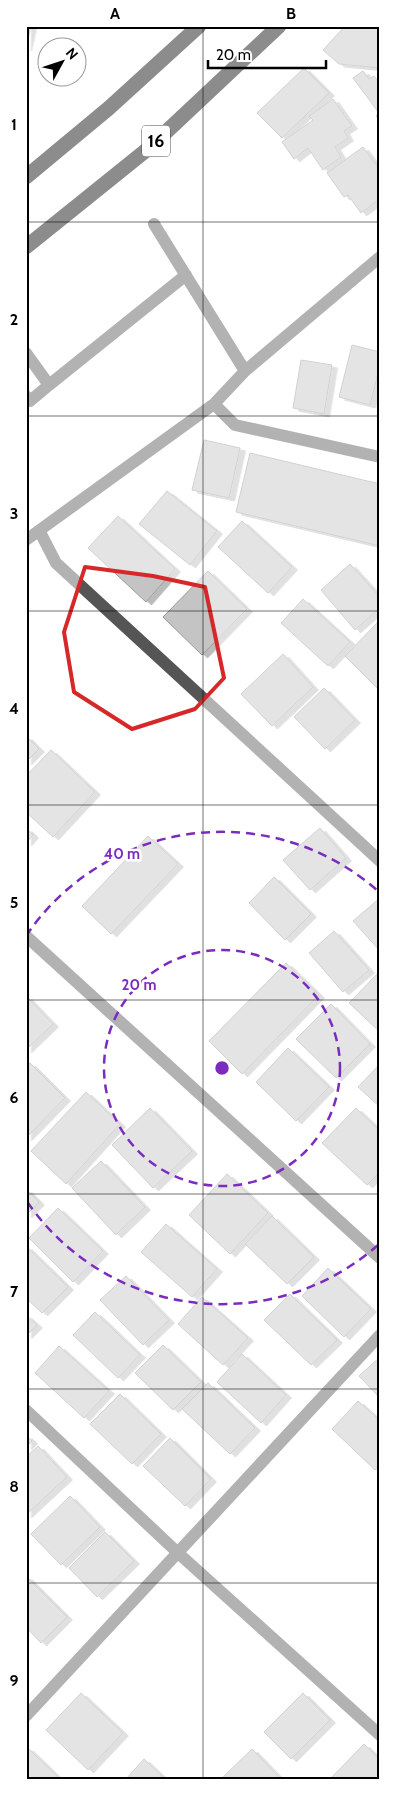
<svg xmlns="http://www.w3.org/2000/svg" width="406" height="1805" viewBox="0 0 406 1805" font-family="Cabin,sans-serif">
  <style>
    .building { fill: #c4c4c4; stroke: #999; filter: url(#shadow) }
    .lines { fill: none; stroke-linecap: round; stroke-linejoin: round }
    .minor { stroke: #555; stroke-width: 12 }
    .highway { stroke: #000; stroke-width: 15 }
    .marked { fill: none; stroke: #d62828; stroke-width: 4; stroke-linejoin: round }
    .grid { fill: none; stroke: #000; stroke-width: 1; stroke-opacity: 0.55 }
    .ring { fill: none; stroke: #7b2cbf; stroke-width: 2.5; stroke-dasharray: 9 6 }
    .labels { text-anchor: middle; stroke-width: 5; stroke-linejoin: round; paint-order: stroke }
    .shield { fill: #fff; stroke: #4c4c4c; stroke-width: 1 }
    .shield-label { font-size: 18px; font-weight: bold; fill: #000 }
    .centre { fill: #7b2cbf; stroke: #fff; stroke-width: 2.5 }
    .ring-label { font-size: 15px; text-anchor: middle; font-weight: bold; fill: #7b2cbf; stroke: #fff; stroke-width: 5; stroke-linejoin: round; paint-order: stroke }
    .neatline { fill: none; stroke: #000; stroke-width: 2 }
    .grid-label { font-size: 16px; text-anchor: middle; font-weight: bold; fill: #000 }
  </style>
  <defs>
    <filter id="shadow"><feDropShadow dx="5.5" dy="3" stdDeviation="0" flood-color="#0004"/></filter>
  </defs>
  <rect width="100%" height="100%" fill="#fff"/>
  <!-- building -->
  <path class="building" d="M26,26H31L26,48Z
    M345,26H380V68L339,64L323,50Z
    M304,68L329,93L282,138L257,113Z
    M363,71L369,79L374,76L377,80L380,78V121L376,116L379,113L353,78Z
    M333,99L352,126L344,131L348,138L335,147L341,157L323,170L308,148L294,159L282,142L313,120L309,116Z
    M363,147L380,170V199L361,213L348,195L344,197L327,173Z
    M352,345L380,352V366L370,405L339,397Z
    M301,360L332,365L324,414L293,408Z
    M204,440L240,448L229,498L192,490Z
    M250,453L380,484V546L236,512Z
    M167,491L217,531L190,565L139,524Z
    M118,516L175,569L146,602L88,548Z
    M242,521L292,567L268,593L218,547Z
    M350,564L380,597V608L355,630L321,590Z
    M208,571L247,609L202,655L163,617Z
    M303,599L350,642L328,666L281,623Z
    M377,623L380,626V691L345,656Z
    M283,654L313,687L272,726L241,694Z
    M324,688L355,720L325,749L294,717Z
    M26,736L39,749L26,762Z
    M51,750L95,792L53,837L26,812V776Z
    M26,828L33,835L26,843Z
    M320,828L346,858L310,890L283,860Z
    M148,836L178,864L111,934L82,906Z
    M274,877L311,914L285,940L249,903Z
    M380,898V951L353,921Z
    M334,931L369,970L343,992L309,953Z
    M286,963L319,995L242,1074L209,1041Z
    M380,971V1032L349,1003Z
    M26,996L53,1024L26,1050Z
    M331,1004L370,1044L336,1078L296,1039Z
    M288,1048L329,1087L296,1121L256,1082Z
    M30,1063L65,1098L26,1138V1067Z
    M380,1064V1107L358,1087Z
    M86,1092L120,1124L66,1184L31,1151Z
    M150,1108L192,1151L153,1188L112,1145Z
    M356,1108L380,1131V1172L367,1185L322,1143Z
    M101,1161L145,1207L116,1235L72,1188Z
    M227,1174L268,1213L230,1254L189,1215Z
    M26,1189L39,1202L26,1215Z
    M58,1208L103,1251L73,1282L29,1238Z
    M272,1216L314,1257L287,1284L245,1244Z
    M166,1224L217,1269L192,1297L141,1252Z
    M26,1246L68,1287L42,1313L26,1298Z
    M328,1268L371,1309L344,1337L302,1296Z
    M126,1276L169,1320L143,1345L100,1300Z
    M290,1294L337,1340L311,1365L264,1320Z
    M202,1297L248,1338L223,1365L178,1324Z
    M95,1312L140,1355L118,1378L73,1335Z
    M26,1315L37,1325L26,1336Z
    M163,1345L201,1382L173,1410L135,1373Z
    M59,1346L109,1391L84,1418L35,1373Z
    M242,1354L286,1395L261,1423L217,1382Z
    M380,1357V1398L359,1376Z
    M208,1383L255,1428L230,1454L182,1409Z
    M120,1394L161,1434L132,1464L90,1424Z
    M358,1401L380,1421V1464L375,1470L332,1429Z
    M26,1435L32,1441L26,1447Z
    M170,1438L211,1479L185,1506L143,1466Z
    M38,1446L67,1477L26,1515V1457Z
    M70,1496L100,1527L61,1565L31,1534Z
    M105,1532L134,1561L97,1597L69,1568Z
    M26,1576L67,1617L41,1643L26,1627Z
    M81,1693L123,1733L88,1770L46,1730Z
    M303,1693L330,1720L291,1759L264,1732Z
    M364,1744L380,1760V1779H330Z
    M28,1748L60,1779H26V1749Z
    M252,1749L280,1778L221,1779Z
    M144,1759L165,1779H126Z"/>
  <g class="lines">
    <!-- minor -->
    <path class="minor" d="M154,224L245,371
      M26,353L49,385L186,275
      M26,396L30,401L49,385
      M214,404L235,425L380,457
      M40,532L56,563L380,861
      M26,540L214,404L245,371L380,257
      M26,936L380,1258
      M26,1410L177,1552L380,1735
      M26,1716L380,1335"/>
    <!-- highway -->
    <path class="highway" d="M26,177L109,108L199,26
      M26,247L149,148L279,26"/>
  </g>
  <!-- marked area -->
  <path d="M0 0H406V1805H0ZM85,567L153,576L205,587L224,678L195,709L132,729L74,692L64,632Z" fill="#fff" fill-opacity=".55" fill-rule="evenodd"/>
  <path class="marked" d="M85,567L153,576L205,587L224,678L195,709L132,729L74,692L64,632Z"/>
  <!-- grid -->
  <path class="grid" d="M203,26V1779M26,222H380M26,416H380M26,611H380M26,805H380M26,1000H380M26,1194H380M26,1389H380M26,1583H380"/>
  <!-- distance rings -->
  <g class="ring">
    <circle cx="222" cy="1068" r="118"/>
    <path d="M378 1245A236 236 0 0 1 26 1200M26 936A236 236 0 0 1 378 891"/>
  </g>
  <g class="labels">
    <!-- shield labels -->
    <rect class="shield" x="142" y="125.5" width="28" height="31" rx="4"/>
    <g class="shield-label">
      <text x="156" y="147">16</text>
    </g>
  </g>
  <circle cx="222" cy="1068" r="8" class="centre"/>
  <g class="ring-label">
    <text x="122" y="859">40 m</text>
    <text x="139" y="990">20 m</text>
  </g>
  <!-- border -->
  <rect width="406" height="1805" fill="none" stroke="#ffffff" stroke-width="55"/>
  <!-- north arrow -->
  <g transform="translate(62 62) rotate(50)"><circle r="24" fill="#ffffff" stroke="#999999"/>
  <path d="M0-4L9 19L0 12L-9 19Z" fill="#000000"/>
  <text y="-8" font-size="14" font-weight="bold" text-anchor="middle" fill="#000000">N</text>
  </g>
  <!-- scale -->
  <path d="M208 60v8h118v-8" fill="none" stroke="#000000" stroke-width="2.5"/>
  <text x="216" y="60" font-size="15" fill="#000000" stroke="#ffffff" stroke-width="4" paint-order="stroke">20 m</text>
  <rect x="28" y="28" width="350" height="1750" class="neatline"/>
  <g class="grid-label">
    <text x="115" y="19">A</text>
    <text x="291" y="19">B</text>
    <text x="14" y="130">1</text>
    <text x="14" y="325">2</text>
    <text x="14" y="519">3</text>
    <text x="14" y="714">4</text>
    <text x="14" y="908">5</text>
    <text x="14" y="1103">6</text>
    <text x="14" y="1297">7</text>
    <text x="14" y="1492">8</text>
    <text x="14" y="1686">9</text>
  </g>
</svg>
